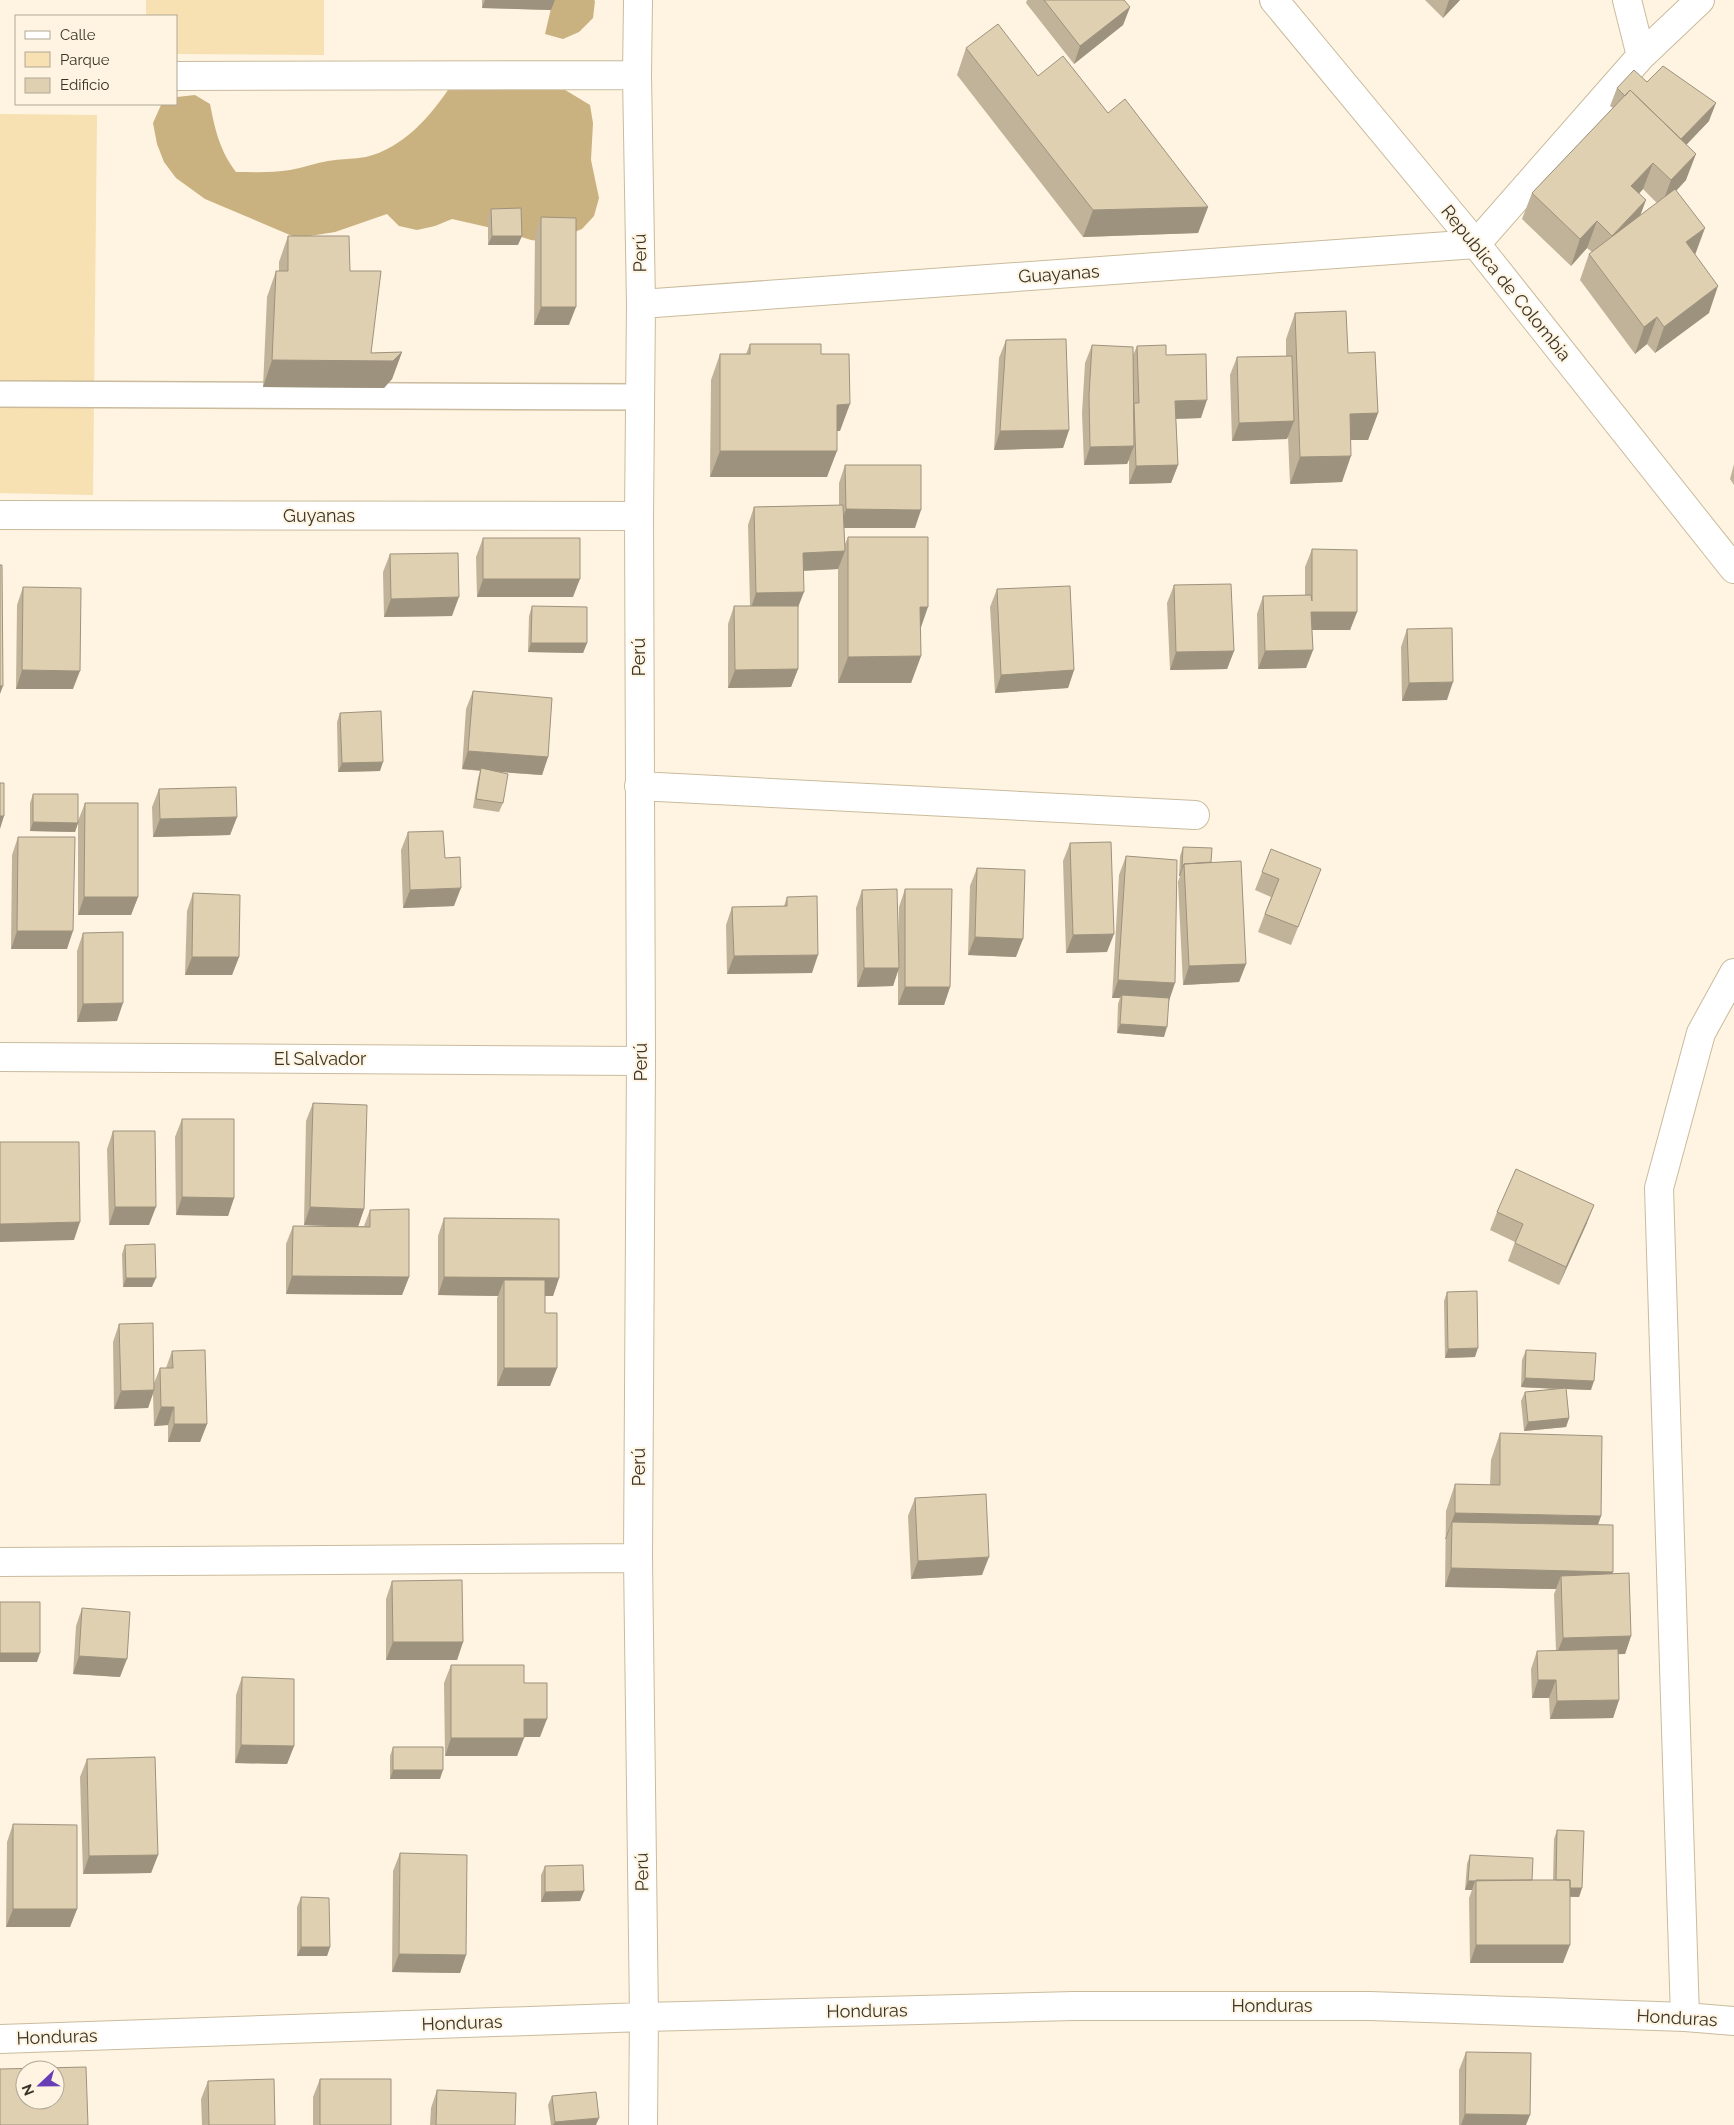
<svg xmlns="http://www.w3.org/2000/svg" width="1734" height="2125" viewBox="0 0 1734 2125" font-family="Raleway,sans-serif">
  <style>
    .green { fill: #f7e0b1 }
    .forest { fill: #c9b180 }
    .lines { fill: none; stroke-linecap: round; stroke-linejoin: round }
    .service-casing { stroke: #cabb9d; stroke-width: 28 }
    .minor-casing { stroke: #cabb9d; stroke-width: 30 }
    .tertiary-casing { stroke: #cabb9d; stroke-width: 30 }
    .service { stroke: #fff; stroke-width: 25 }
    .minor { stroke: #fff; stroke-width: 28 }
    .tertiary { stroke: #fff; stroke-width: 28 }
    .wall { fill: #c1b399; fill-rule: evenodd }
    .shaded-wall { fill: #9d927d }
    .building { fill: #e0d0b2; stroke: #9d927d; fill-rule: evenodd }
    .labels { text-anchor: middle; stroke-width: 4; stroke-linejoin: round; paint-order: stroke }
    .street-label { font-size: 18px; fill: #393327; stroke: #fef4e1 }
  </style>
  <rect width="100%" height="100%" fill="#fef4e1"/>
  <!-- green -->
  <path class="green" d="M146,0H324V55L176,54V16H146Z
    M0,114L97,115L93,495L0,493Z"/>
  <!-- forest -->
  <path class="forest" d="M553,0H594L595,1L593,18L579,32L563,39L545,34Z
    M557,85L590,105L593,123L591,160L599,198L594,216L582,229L549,242L531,240L496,229L452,219L435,226L417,230L399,226L387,214L335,232L297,238L205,199L176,178L164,162L157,144L153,123L161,105L176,104L177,97L195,95L210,104C215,130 220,151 236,172C254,172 273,173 290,170C303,168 315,163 328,161C340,159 354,159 366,157C403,148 430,117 450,87Z"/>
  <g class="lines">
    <!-- service casing -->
    <g class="service-casing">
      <path id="service" d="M0,394L639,397"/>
    </g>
    <!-- minor casing -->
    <g class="minor-casing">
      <path id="minor" d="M638,0L637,75L641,304L639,516L641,1061L638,1558L644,2017L643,2125
        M1627,0L1641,56
        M176,76L637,75
        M641,304L1476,244L1641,56L1700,0
        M0,515L639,516
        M639,786L1195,815
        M0,1057L641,1061
        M0,1562L638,1558
        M1685,2017L1659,1188L1701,1033L1734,973
        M0,2039L644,2017L1073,2006H1370L1685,2017L1734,2021"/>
    </g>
    <!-- tertiary casing -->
    <g class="tertiary-casing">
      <path id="tertiary" d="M1274,0L1476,244L1734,569"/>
    </g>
    <!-- service -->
    <use href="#service" class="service"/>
    <!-- minor -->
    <use href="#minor" class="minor"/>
    <!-- tertiary -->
    <use href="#tertiary" class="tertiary"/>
  </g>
  <!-- wall -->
  <path class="wall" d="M482,0H555L551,10L482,8Z
    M1027,0H1124L1130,7L1123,25L1074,64L1026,3Z
    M1425,0H1460L1443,18Z
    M966,48L1038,76L1108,113L1208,207L1198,233L1083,237L957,75Z
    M1647,82L1709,121L1686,145V180L1676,191L1695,255L1709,313L1655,353L1647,344L1635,354L1580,280L1589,254L1592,252L1587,248L1571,266L1522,219L1532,193L1613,108L1610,106L1617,88ZM1643,189L1657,203L1640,215L1639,194Z
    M491,209L518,245H488V218Z
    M541,217L569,325H534L535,235Z
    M288,236L350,271L371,353L402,352L392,379L384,388L263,387L267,297L276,271H279V262Z
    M1295,313L1348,353L1378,413L1368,440H1351L1342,482L1290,484L1288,436L1287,439L1232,441L1230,375L1237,357L1286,356V339Z
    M1006,340L1069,430L1063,448L994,450L999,358Z
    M750,344L821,354L840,431H837L827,477H710L711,380L720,354H746Z
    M1092,345L1133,355L1137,346L1166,355L1201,418L1176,419L1178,465L1171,483L1129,484V460L1127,464L1084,465L1082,413L1085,363Z
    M1734,464V485L1730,479Z
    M845,465L915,528H844V546L848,537L920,629L921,656L911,683H838V569L803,571L798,609V669L791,687L728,688V624L734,606H750L748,525L754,507L839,505V483Z
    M483,538L573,597H477L476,557Z
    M1312,549L1357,612L1350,630H1312L1313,650L1306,668L1258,669L1257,614L1263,596L1305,595V567Z
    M390,554L452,616L384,617L383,572Z
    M1174,585L1234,651L1227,669L1170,670L1167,603Z
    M23,587L73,689H16L17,605Z
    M997,589L1074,670L1068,688L995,693L990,607Z
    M532,606L587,643L583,653L528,652L529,616Z
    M1407,629L1447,700L1402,701L1401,647Z
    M473,691L548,757L542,775L498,772L503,803L499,812L473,808L478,778L480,771L462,769L466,709Z
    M340,713L380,771L338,772L337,722Z
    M159,789L237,817L230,835L153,837L152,807Z
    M33,794L78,821L85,803L138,897L131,915H78V823L75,832L30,831V803Z
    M408,832L454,906L403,908L401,850Z
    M18,837L67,949H11L12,855Z
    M1070,843L1107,952L1066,953L1063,861Z
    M1183,847L1211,862L1246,964L1239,982L1183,985L1178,882L1180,876H1179L1180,856Z
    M1126,856L1169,1001L1164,1037L1117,1033L1118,1004L1120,998H1112L1119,875Z
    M977,868L1016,957L968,955L970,886Z
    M1262,872L1314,887L1291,945L1258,932L1271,897L1255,890Z
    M905,889L950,987L944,1005H898V970L893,986L857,987L856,908L862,890L898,944L899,907Z
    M193,893L239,957L232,975H185L187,911Z
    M787,897L812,973L727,974L726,925L732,907L784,906Z
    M83,933L117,1021L77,1022V951Z
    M313,1103L364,1209L358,1226H364L370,1210L409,1277L402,1295L286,1294V1244L293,1226H333L304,1225L306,1121Z
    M182,1119L234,1198L228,1216L176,1215L175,1137Z
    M113,1131L149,1225H109L107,1149Z
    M1497,1212L1587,1223L1559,1285L1508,1261L1515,1242L1490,1230Z
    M444,1218L559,1278L553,1296H545V1313L557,1368L550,1386H497V1298L498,1296L438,1295V1236Z
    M125,1245L152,1287H123L122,1254Z
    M1447,1292L1475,1357L1445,1358L1444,1301Z
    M119,1324L154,1383L160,1368H166L172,1351L207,1424L200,1442H168V1425L154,1426L153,1394L148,1408L114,1409L113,1342Z
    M1526,1350L1591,1390L1566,1389L1569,1418L1566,1427L1524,1431L1521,1401L1525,1392L1554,1389L1521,1387L1522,1360Z
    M1500,1433L1601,1516L1598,1525L1612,1574L1631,1636L1625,1654H1618L1619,1700L1613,1718L1550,1719L1549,1698H1532L1531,1669L1537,1651H1556L1554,1594L1556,1589L1445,1587L1446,1511L1455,1484L1490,1485L1491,1460Z
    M915,1498L982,1575L911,1579L908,1516Z
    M392,1581L463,1642L457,1660H386V1599Z
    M82,1608L120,1677L73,1674L76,1626Z
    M451,1665L524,1683L540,1737H524L517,1756H445L444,1683Z
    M242,1677L294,1746L287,1764L235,1763L236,1695Z
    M393,1747L440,1779H390V1756Z
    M87,1759L158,1855L151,1873L83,1874L80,1777Z
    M13,1824L77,1909L70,1927H6L7,1842Z
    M1557,1830L1582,1888L1579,1897H1570L1563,1963H1470L1469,1898L1472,1890H1465L1467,1864L1470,1855L1532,1880H1553L1554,1839Z
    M400,1853L466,1955L460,1973L392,1972L393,1871Z
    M545,1866L584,1891L580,1901L541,1902V1875Z
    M301,1897L330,1947L327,1956H297V1907Z
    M1466,2052L1526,2125H1459V2070Z
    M320,2079L391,2125H313V2097Z
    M208,2081L275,2125H202L201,2099Z
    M437,2090L515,2125H430L431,2108Z
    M552,2096L596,2125H551L548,2105Z"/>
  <!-- shaded-wall -->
  <path class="shaded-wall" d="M485,0H555L551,10L482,8Z
    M1449,0H1460L1443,18Z
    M1130,7L1123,25L1074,64L1080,46Z
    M1716,103L1709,121L1669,163L1675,145Z
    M1696,154L1686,180L1661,207L1671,180Z
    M1653,163L1643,189L1621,213L1631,186Z
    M1646,200L1636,227L1602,262L1612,236Z
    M1208,207L1198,233L1083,237L1093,210Z
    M1597,221L1587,248L1571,266L1580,239Z
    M1705,228L1695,255L1686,242Z
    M492,236H522L518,245H488Z
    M1718,286L1709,313L1655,353L1664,327Z
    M541,307H576L569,325H534Z
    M1657,317L1647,344L1635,354L1644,327Z
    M402,352L392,379L384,388L263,387L272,360Z
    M1207,400L1201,418L1169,419L1175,401Z
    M850,404L840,431H827L837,405Z
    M1378,413L1368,440H1340L1350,414Z
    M1294,421L1287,439L1232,441L1239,423Z
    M1069,430L1063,448L994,450L1000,431Z
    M1134,446L1127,464L1084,465L1090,447Z
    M720,451H837L827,477H710Z
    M1351,456L1342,482L1290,484L1300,457Z
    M1178,465L1171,483L1129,484L1136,466Z
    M846,509L921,510L915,528H839Z
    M845,551L838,569L796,571L803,553Z
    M483,579H580L573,597H477Z
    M804,592L797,610L750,611L756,593Z
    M459,597L452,616L384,617L391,599Z
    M920,607H928L919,633Z
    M1311,612H1357L1350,630H1305Z
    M531,643H587L583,653L528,652Z
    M1313,650L1306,668L1258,669L1265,651Z
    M1234,651L1227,669L1170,670L1176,652Z
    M921,656L911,683H838L848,657Z
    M798,669L791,687L728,688L735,670Z
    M22,670L80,671L73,689H16Z
    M1074,670L1068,688L995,693L1001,675Z
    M1453,682L1447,700L1402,701L1409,683Z
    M0,686H3L0,694Z
    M468,751L548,757L542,775L462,769Z
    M383,762L380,771L338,772L342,763Z
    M0,816H4L0,829Z
    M237,817L230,835L153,837L160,819Z
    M33,822L78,823L75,832L30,831Z
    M1182,867H1183L1180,876H1179Z
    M461,888L454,906L403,908L410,890Z
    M84,897H138L131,915H78Z
    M17,931H73L67,949H11Z
    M1114,934L1107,952L1066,953L1073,935Z
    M975,937L1023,939L1016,957L968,955Z
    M818,955L812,973L727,974L734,956Z
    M192,957H239L232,975H185Z
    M1246,964L1239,982L1183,985L1189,966Z
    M864,968H899L893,986L857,987Z
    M1118,980L1175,983L1169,1001L1122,995L1120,998H1112Z
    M905,987H950L944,1005H898Z
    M123,1003L117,1021L77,1022L83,1004Z
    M1120,1024L1167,1027L1164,1037L1117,1033Z
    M182,1197L234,1198L228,1216L176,1215Z
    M1594,1205L1587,1223L1559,1285L1566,1267Z
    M115,1207H156L149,1225H109Z
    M310,1207L364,1209L358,1227L304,1225Z
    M80,1222L74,1240L0,1242V1224Z
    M292,1276L409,1277L402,1295L286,1294Z
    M444,1277L559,1278L553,1296H504V1280L498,1296L438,1295Z
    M126,1278H156L152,1287H123Z
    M1478,1348L1475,1357L1445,1358L1448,1349Z
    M504,1368H557L550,1386H497Z
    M1525,1378L1594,1381L1591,1390L1521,1387Z
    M154,1390L148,1408L114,1409L121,1391Z
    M161,1407H174L168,1425L154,1426Z
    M1569,1418L1566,1427L1524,1431L1528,1422Z
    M174,1424H207L200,1442H168Z
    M1455,1513L1601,1516L1591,1542L1452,1522L1446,1539H1445Z
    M989,1557L982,1575L911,1579L918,1561Z
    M1451,1568L1613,1572L1606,1590L1561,1576L1556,1589L1445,1587Z
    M1631,1636L1625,1654L1556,1656L1563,1638Z
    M393,1642H463L457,1660H386Z
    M0,1653H40L37,1662H0Z
    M79,1656L127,1659L120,1677L73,1674Z
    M1538,1680H1556L1549,1698H1532Z
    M1619,1700L1613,1718L1550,1719L1557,1701Z
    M524,1719H547L540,1737H517Z
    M451,1738H524L517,1756H445Z
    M241,1745L294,1746L287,1764L235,1763Z
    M393,1770H443L440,1779H390Z
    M158,1855L151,1873L83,1874L89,1856Z
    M1468,1881H1475L1472,1890H1465Z
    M1555,1887L1582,1888L1579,1897L1552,1896Z
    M584,1891L580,1901L541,1902L545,1892Z
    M13,1909H77L70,1927H6Z
    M1476,1945H1570L1563,1963H1470Z
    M301,1947H330L327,1956H297Z
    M399,1954L466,1955L460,1973L392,1972Z
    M1465,2114L1530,2115L1526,2125H1461Z
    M599,2118L596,2125H553L555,2122Z"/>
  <!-- building -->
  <path class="building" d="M1044,0H1124L1130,7L1080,46Z
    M998,24L1038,76L1063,56L1108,113L1125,99L1208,207L1093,210L966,48Z
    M1663,66L1716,103L1681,139L1630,90L1625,96L1617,88L1634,70L1647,82Z
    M1630,90L1696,154L1671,180L1653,163L1631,186L1646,200L1612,236L1597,221L1580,239L1532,193Z
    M1675,189L1705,228L1686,242L1718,286L1664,327L1657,317L1644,327L1589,254Z
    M521,208L522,236H492L491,209Z
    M541,217L576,218V307H541Z
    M288,236H349L350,271H381L371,353L402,352L393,361L272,360L276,271H288Z
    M1346,311L1348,353L1375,352L1378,413L1350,414L1351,456L1300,457L1295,313Z
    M1066,339L1069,430L1000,431L1006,340Z
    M750,344H821V354H849L850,404L837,405V451H720V354H750Z
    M1092,345L1133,347L1134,446L1090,447L1089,395Z
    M1166,345V355L1206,354L1207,400L1175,401L1178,465L1136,466L1134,403H1139L1137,346Z
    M1292,356L1294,421L1239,423L1237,357Z
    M845,465H921V510L846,509Z
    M843,505L845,551L803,553L804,592L756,593L754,507Z
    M848,537H928V607H920L921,656L848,657Z
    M483,538H580V579H483Z
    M1312,549L1357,550V612H1311L1313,650L1265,651L1263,596L1311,595L1312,601Z
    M458,553L459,597L391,599L390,554Z
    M0,565H2L3,686H0Z
    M1231,584L1234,651L1176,652L1174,585Z
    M1070,586L1074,670L1001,675L997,589Z
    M23,587L81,588L80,671L22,670Z
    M532,606L587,607V643H531Z
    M734,606H798V669L735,670Z
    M1452,628L1453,682L1409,683L1407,629Z
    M473,691L552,698L548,757L468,751Z
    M381,711L383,762L342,763L340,713Z
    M481,768L508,774L503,803L476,799Z
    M0,783H4V816H0Z
    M236,787L237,817L160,819L159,789Z
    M33,794H78V823L33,822Z
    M85,803H138V897H84Z
    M443,831L445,858L460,857L461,888L410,890L408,832Z
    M18,837H75L73,931H17Z
    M1111,842L1114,934L1073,935L1070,843Z
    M1183,847L1212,848L1211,862L1184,864L1183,867H1182Z
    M1271,849L1321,869L1298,927L1265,914L1279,879L1262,872Z
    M1126,856L1177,860L1175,983L1118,980Z
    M1241,861L1246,964L1189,966L1184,864Z
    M977,868L1025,870L1023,939L975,937Z
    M897,889L899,968H864L862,890Z
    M905,889H952L950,987H905Z
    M193,893L240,895L239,957H192Z
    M817,896L818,955L734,956L732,907L787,906V897Z
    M123,932V1003L83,1004V933Z
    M1122,995L1169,998L1167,1027L1120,1024Z
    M313,1103L367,1105L364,1209L310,1207Z
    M182,1119H234V1198L182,1197Z
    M113,1131H155L156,1207H115Z
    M0,1142H79L80,1222L0,1224Z
    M1516,1169L1594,1205L1566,1267L1515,1243L1523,1224L1497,1212Z
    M409,1209V1277L292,1276L293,1226L370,1227V1210Z
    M444,1218L559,1219V1278L444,1277Z
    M155,1244L156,1278H126L125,1245Z
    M504,1280H545V1313H557V1368H504Z
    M1477,1291L1478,1348L1448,1349L1447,1292Z
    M153,1323L154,1390L121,1391L119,1324Z
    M205,1350L207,1424H174V1407H161L160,1368H173L172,1351Z
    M1526,1350L1596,1353L1594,1381L1525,1378Z
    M1566,1388L1569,1418L1528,1422L1525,1392Z
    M1500,1433L1602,1436L1601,1516L1455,1513V1484L1500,1485Z
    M986,1494L989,1557L918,1561L915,1498Z
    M1452,1522L1613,1525V1572L1451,1568Z
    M1629,1573L1631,1636L1563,1638L1561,1576Z
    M462,1580L463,1642H393L392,1581Z
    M0,1602H40V1653H0Z
    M82,1608L130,1612L127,1659L79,1656Z
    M1618,1649L1619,1700L1557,1701L1556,1680H1538L1537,1651Z
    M451,1665H524V1683H547V1719H524V1738H451Z
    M242,1677L294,1679V1746L241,1745Z
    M393,1747H443V1770H393Z
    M155,1757L158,1855L89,1856L87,1759Z
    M13,1824L77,1825V1909H13Z
    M1557,1830L1584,1831L1582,1888H1570V1880H1556Z
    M400,1853L467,1855L466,1955L399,1954Z
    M1470,1855L1533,1858L1532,1880L1468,1881Z
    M583,1865L584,1891L545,1892V1866Z
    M1476,1880H1570V1945H1476Z
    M301,1897L329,1898L330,1947H301Z
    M1466,2052L1531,2053L1530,2115L1465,2114Z
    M86,2067L88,2125H0V2069ZM25,2070H55V2100H25Z
    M274,2079L275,2125H209L208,2081Z
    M320,2079H391V2125H320Z
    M437,2090L516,2093L515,2125H436Z
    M596,2092L599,2118L555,2122L552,2096Z"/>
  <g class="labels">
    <!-- street labels -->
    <g class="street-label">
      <text transform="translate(640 253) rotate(-91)" y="6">Perú</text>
      <text transform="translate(1059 274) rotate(-4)" y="6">Guayanas</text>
      <text transform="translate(1506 283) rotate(51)" y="6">Republica de Colombia</text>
      <text x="319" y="522">Guyanas</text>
      <text transform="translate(639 657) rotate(-90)" y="6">Perú</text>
      <text x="320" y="1065">El Salvador</text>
      <text transform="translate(641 1062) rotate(-90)" y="6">Perú</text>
      <text transform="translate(639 1467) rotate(-90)" y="6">Perú</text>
      <text transform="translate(642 1872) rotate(-91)" y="6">Perú</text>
      <text x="1272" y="2012">Honduras</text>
      <text transform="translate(867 2011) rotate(-1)" y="6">Honduras</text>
      <text transform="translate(1677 2018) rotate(3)" y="6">Honduras</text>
      <text transform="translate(462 2023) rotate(-2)" y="6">Honduras</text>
      <text transform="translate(57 2037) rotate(-2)" y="6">Honduras</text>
    </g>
  </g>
  <!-- legend -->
  <rect x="15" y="15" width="162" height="90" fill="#fef4e1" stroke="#afa797"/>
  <rect x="25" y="31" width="25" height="8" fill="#ffffff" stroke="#afa797"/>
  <text x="60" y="40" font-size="15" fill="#393327">Calle</text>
  <rect x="25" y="52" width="25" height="15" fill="#f7e0b1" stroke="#afa797"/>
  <text x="60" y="65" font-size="15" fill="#393327">Parque</text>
  <rect x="25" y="78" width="25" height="15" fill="#e0d0b2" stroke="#afa797"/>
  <text x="60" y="90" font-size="15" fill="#393327">Edificio</text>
  <!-- north arrow -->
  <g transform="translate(40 2085) rotate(248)"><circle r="24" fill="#fef4e1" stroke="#afa797"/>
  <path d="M0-4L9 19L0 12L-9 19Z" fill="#683eb6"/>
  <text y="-8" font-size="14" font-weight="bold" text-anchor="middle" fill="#393327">N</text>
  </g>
</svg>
